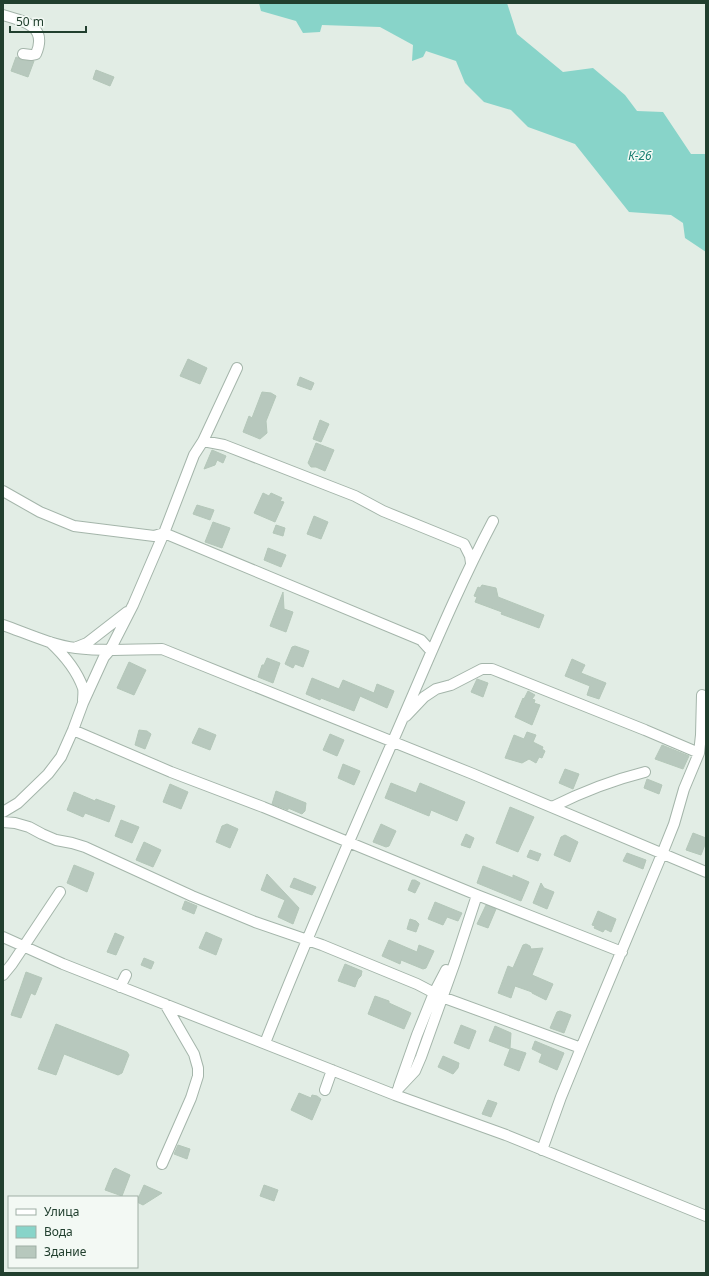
<svg xmlns="http://www.w3.org/2000/svg" width="709" height="1276" viewBox="0 0 709 1276" font-family="'Noto Sans',sans-serif">
  <style>
    .water { fill: #88d4c9 }
    .building { fill: #b7c8bd; stroke: #b4c7b9 }
    .lines { fill: none; stroke-linecap: round; stroke-linejoin: round }
    .minor-casing { stroke: #a4b5aa; stroke-width: 12 }
    .minor { stroke: #fff; stroke-width: 10 }
    .labels { text-anchor: middle; stroke-width: 3; stroke-linejoin: round; paint-order: stroke }
    .water-label { font-size: 12px; font-style: italic; fill: #187d70; stroke: #f3f9f4 }
  </style>
  <rect width="100%" height="100%" fill="#e2ede5"/>
  <!-- water -->
  <path class="water" d="M259,3H507L517,34L563,72L593,68L625,95L637,111L663,112L691,154H706V252L685,238L683,223L671,215L629,212L575,144L528,127L511,110L484,102L465,83L456,61L426,51L423,57L412,61L413,45L380,27L322,25L320,32L303,33L296,21L261,11Z"/>
  <!-- building -->
  <path class="building" d="M16,57L22,60L34,61L28,77L11,71Z
    M96,70L114,77L110,86L93,79Z
    M188,359L207,368L200,384L180,376Z
    M300,377L314,383L311,390L297,385Z
    M262,392L271,393L276,396L266,421L267,433L260,439L243,432L249,416L252,418Z
    M320,420L329,424L321,442L313,439Z
    M316,443L334,450L325,471L316,467H311L308,463Z
    M212,450L226,456L223,463L217,460L215,465L204,469Z
    M263,493L269,496L271,493L282,498L280,501L284,502L275,522L254,513Z
    M197,505L214,510L210,520L193,514Z
    M314,516L328,522L321,539L307,534Z
    M213,522L230,528L222,548L205,542Z
    M276,525L285,528L283,536L273,533Z
    M268,548L286,555L281,567L264,560Z
    M482,585L496,588L498,597L544,615L539,628L501,614L502,612L475,602L477,597L474,596L478,587L480,588Z
    M283,592L284,609L293,612L286,632L270,626Z
    M295,646L309,651L303,667L295,664L293,668L285,664L292,647Z
    M267,658L280,663L273,683L258,677L262,665H264Z
    M572,659L585,665L581,673L606,683L599,699L587,695L590,686L565,676Z
    M129,662L146,670L134,695L117,688Z
    M312,678L339,689L343,680L374,693L377,684L394,691L387,708L360,696L354,711L321,698L320,700L306,694Z
    M477,679L488,683L483,697L471,692Z
    M528,691L535,695L532,699L535,700L534,703L540,705L532,725L515,717L523,698L524,699Z
    M199,728L216,735L210,750L192,743Z
    M139,730L147,731L151,734L145,749L135,745Z
    M527,732L536,735L533,742L543,747L542,749L545,751L542,758L539,757L536,763L529,759L522,763L505,758L514,735L524,739Z
    M330,734L344,740L337,756L323,750Z
    M662,745L689,756L683,769L655,759Z
    M343,764L360,771L354,785L338,778Z
    M565,769L579,774L573,789L559,783Z
    M647,779L662,785L659,794L644,788Z
    M391,783L416,793L420,783L465,802L457,821L431,810L429,816L385,798Z
    M170,784L188,792L181,809L163,802Z
    M276,791L306,803L305,811L302,814L288,808V810L272,804Z
    M74,792L95,801L96,799L115,806L109,822L85,813L83,817L67,810Z
    M510,807L534,817L518,852L496,843Z
    M121,820L139,827L132,843L115,836Z
    M227,824L238,829L230,848L216,842L222,826Z
    M381,824L396,831L389,846L386,847L373,842Z
    M693,833L706,838V842L701,855L686,850Z
    M466,834L474,838L470,848L461,845Z
    M565,835L578,842L570,862L554,855L561,837Z
    M144,842L161,850L153,867L136,860Z
    M530,850L541,854L538,861L527,857Z
    M627,853L646,860L643,869L623,861Z
    M74,865L94,873L87,892L67,883Z
    M483,866L513,878V875L529,882L521,901L477,883Z
    M267,874L299,908L293,924L278,917L285,900L261,890Z
    M294,878L316,887L312,895L290,887Z
    M412,880H415L420,883L415,893L408,890Z
    M541,883L544,888L554,892L547,909L533,903Z
    M185,901L197,906L194,914L182,909Z
    M435,902L462,913L458,921L447,917L443,925L428,919Z
    M486,905L496,909L488,928L477,924Z
    M598,911L616,919L611,932L605,929L603,932L594,928L595,926L592,925Z
    M410,919L416,921L419,924L416,932L407,929Z
    M206,932L222,939L216,955L199,948Z
    M115,933L124,937L116,955L107,952Z
    M389,940L417,952L419,945L434,951L426,968L423,969L401,960L400,964L382,956Z
    M526,944L530,946L531,949L543,948L532,975L553,984L546,1000L532,993V992L515,986L511,998L498,993L508,966L513,968L523,945Z
    M144,958L154,962L151,969L141,965Z
    M345,964L362,971L361,976L358,979L355,987L338,981Z
    M26,972L42,978L35,995L31,993L21,1018L11,1015Z
    M375,996L389,1001V1003L411,1013L404,1029L368,1014Z
    M560,1011L571,1015L564,1033L550,1028L557,1012Z
    M56,1024L127,1052L129,1055L122,1073L118,1075L64,1054L56,1075L38,1069Z
    M461,1025L476,1031L469,1049L454,1043Z
    M495,1026L511,1033L510,1048L526,1053L519,1071L504,1065L510,1049L489,1041Z
    M535,1041L564,1053L557,1070L539,1062L542,1054L532,1049Z
    M443,1056L459,1063L458,1068L453,1074L438,1067Z
    M299,1093L311,1098L312,1095L317,1096L321,1099L312,1120L291,1110Z
    M488,1100L497,1103L491,1117L482,1114Z
    M178,1145L190,1149L187,1159L174,1154Z
    M115,1168L130,1175L122,1196L105,1190L113,1170Z
    M144,1185L162,1193L143,1205L137,1202V1201Z
    M264,1185L278,1190L274,1201L260,1196Z"/>
  <g class="lines">
    <!-- minor casing -->
    <g class="minor-casing">
      <path id="minor" d="M3,15C24,21 48,26 36,54L31,55L23,54
        M203,441L224,445L355,496L383,511L464,544L470,556L471,563
        M3,491L40,512L74,526L154,536L164,533L421,640L431,651
        M3,625C26,633 51,645 76,648C105,652 134,649 162,649L473,774L706,872
        M50,642C63,654 77,671 83,688C84,692 83,697 83,701
        M77,647L87,643L127,612
        M406,716L424,697L436,689L451,685L482,669H492L645,730L699,753
        M73,730L171,772L263,807L477,895L622,952
        M552,807C582,792 613,780 645,772
        M3,812L18,803L48,774L61,757L73,730L83,703L104,657L110,650L133,605L164,533L194,455L203,441L237,368
        M3,822L15,823L29,827L42,834L56,840L72,843L85,847L192,896L255,922L322,945L417,984L442,997L581,1048
        M3,937L63,964L395,1095L506,1135L706,1216
        M3,975L12,964L60,892
        M120,987L126,975
        M265,1043C305,942 348,843 392,743C425,668 455,593 493,521
        M399,1086L417,1035L434,993L446,970
        M398,1089L415,1071L421,1057L455,962L477,895
        M325,1090L332,1070
        M542,1150L561,1097L581,1048L662,854L674,824L684,789L699,753L701,735L702,695
        M162,1164L191,1098L198,1076V1068L194,1054L165,1004"/>
    </g>
    <!-- minor -->
    <use href="#minor" class="minor"/>
  </g>
  <g class="labels">
    <!-- water labels -->
    <g class="water-label">
      <text x="640" y="160">К-26</text>
    </g>
  </g>
  <!-- border -->
  <rect width="709" height="1276" fill="none" stroke="#213f2e" stroke-width="8"/>
  <!-- legend -->
  <rect x="8" y="1196" width="130" height="72" fill="#f3f9f4" stroke="#9fafa5"/>
  <rect x="16" y="1209" width="20" height="6" fill="#ffffff" stroke="#9fafa5"/>
  <text x="44" y="1216" font-size="12" fill="#213f2e">Улица</text>
  <rect x="16" y="1226" width="20" height="12" fill="#88d4c9" stroke="#9fafa5"/>
  <text x="44" y="1236" font-size="12" fill="#213f2e">Вода</text>
  <rect x="16" y="1246" width="20" height="12" fill="#b7c8bd" stroke="#9fafa5"/>
  <text x="44" y="1256" font-size="12" fill="#213f2e">Здание</text>
  <!-- scale -->
  <path d="M10 26v6h76v-6" fill="none" stroke="#213f2e" stroke-width="2"/>
  <text x="16" y="26" font-size="12" fill="#213f2e" stroke="#f3f9f4" stroke-width="3" paint-order="stroke">50 m</text>
</svg>
